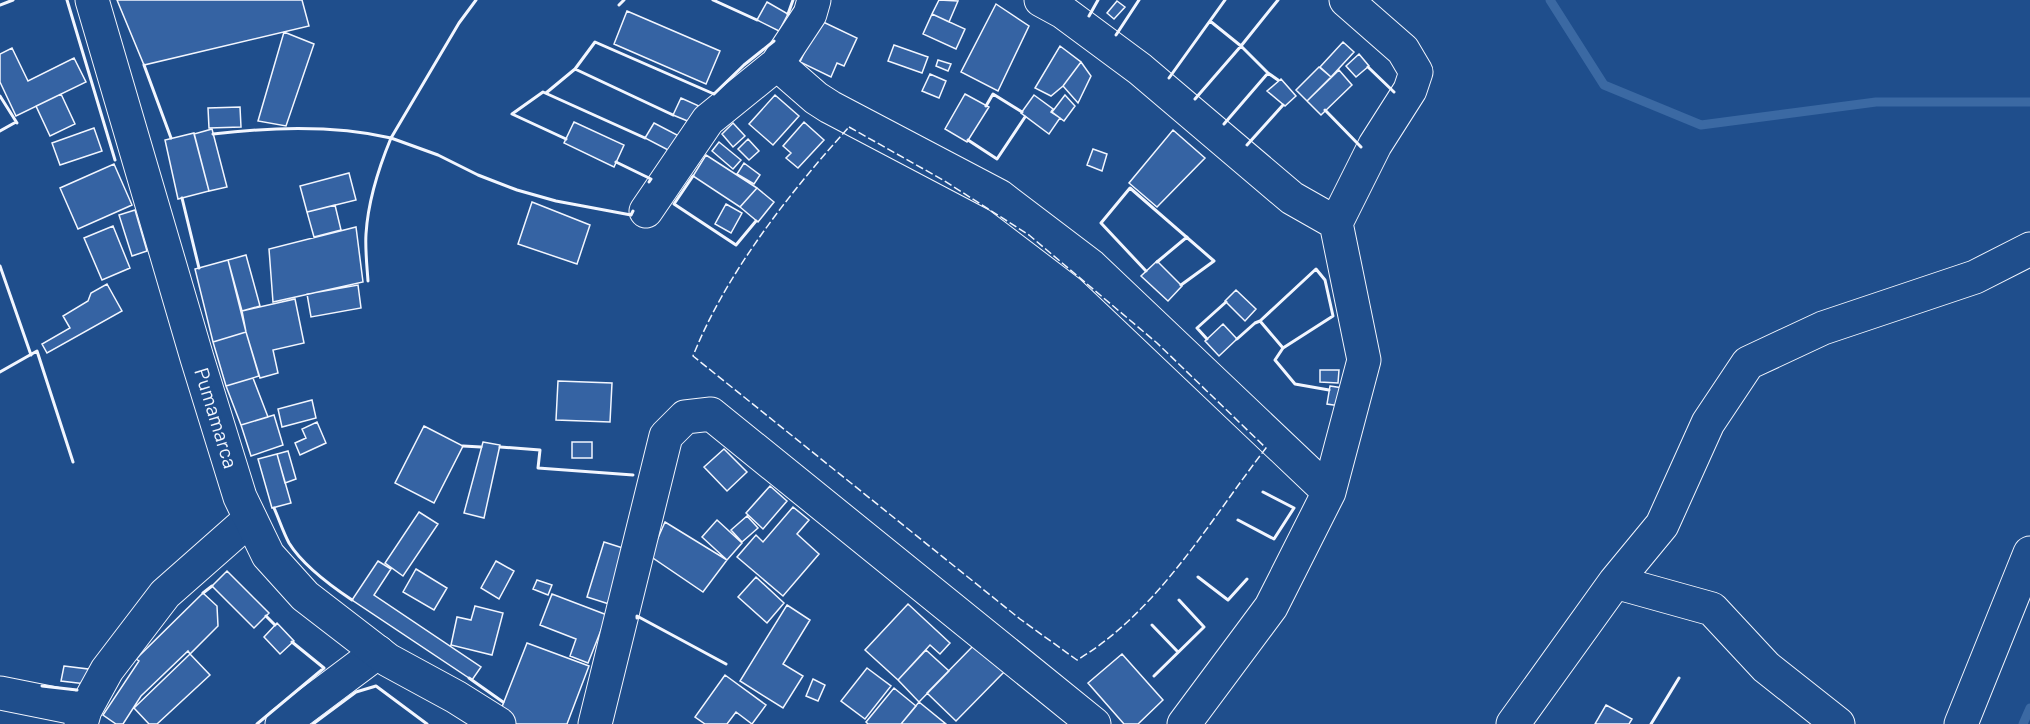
<svg xmlns="http://www.w3.org/2000/svg" width="2030" height="724" viewBox="0 0 2030 724" font-family="Barlow,sans-serif">
  <style>
    .lines { fill: none; stroke-linecap: round; stroke-linejoin: round }
    .stream { stroke: #3b69a3; stroke-width: 9 }
    .building { fill: #3563a3; stroke: #f2f6ff; stroke-width: 1.5 }
    .minor-casing { stroke: #f2f6ff; stroke-width: 35 }
    .major-casing { stroke: #f2f6ff; stroke-width: 35 }
    .minor { stroke: #1f4e8c; stroke-width: 33 }
    .major { stroke: #1f4e8c; stroke-width: 33 }
    .fence { stroke: #f2f6ff; stroke-width: 1.5; stroke-dasharray: 8 3; stroke-linecap: butt }
    .wall { stroke: #f2f6ff; stroke-width: 3 }
    .labels { text-anchor: middle; stroke-width: 4.5; stroke-linejoin: round; paint-order: stroke }
    .street-label { font-size: 20px; fill: #f2f6ff; stroke: #1f4e8c }
  </style>
  <rect width="100%" height="100%" fill="#1f4e8c"/>
  <g class="lines">
    <!-- stream -->
    <path class="stream" d="M1550,0L1604,85L1701,125L1876,102H2030
      M2023,724L2030,708"/>
  </g>
  <!-- building -->
  <path class="building" d="M117,0H302L309,26L144,65Z
    M939,0L958,1L949,22L932,14Z
    M1117,1L1125,7L1114,19L1107,13Z
    M767,2L788,14L779,31L757,20Z
    M996,4L1029,26L998,91L961,72Z
    M627,11L720,51L706,84L614,44Z
    M932,14L965,29L956,49L923,34Z
    M819,20L857,38L844,66L837,63L831,77L800,62Z
    M284,32L314,44L286,126L258,121Z
    M1343,42L1354,52L1331,77L1320,67Z
    M894,45L928,57L922,73L888,61Z
    M1060,46L1081,62L1063,86L1051,96L1035,88Z
    M12,48L28,81L74,58L86,82L16,116L0,82V54Z
    M1359,54L1369,66L1356,77L1346,66Z
    M938,60L951,64L948,71L936,66Z
    M1081,62L1091,76L1078,103L1063,86Z
    M1319,67L1331,77L1307,101L1296,90Z
    M1339,70L1352,85L1321,115L1307,101Z
    M930,74L946,81L939,98L922,91Z
    M1281,79L1296,96L1285,106L1267,91Z
    M61,94L75,124L50,136L36,106Z
    M965,94L989,107L967,142L945,129Z
    M775,95L799,116L773,145L749,124Z
    M1034,95L1053,109L1051,112L1060,118L1049,134L1021,113Z
    M1065,95L1075,106L1064,121L1052,112Z
    M681,98L699,106L690,122L673,115Z
    M240,107L241,127L209,128L208,108Z
    M574,122L624,145L614,167L564,143Z
    M804,122L824,140L798,168L786,158L791,153L783,146Z
    M654,123L679,136L670,151L645,138Z
    M733,123L745,136L733,147L722,134Z
    M94,128L102,151L60,165L52,143Z
    M212,129L227,187L209,191L194,134Z
    M1173,130L1205,158L1157,207L1129,183Z
    M194,133L209,191L178,199L165,140Z
    M748,139L759,151L749,160L738,149Z
    M719,142L741,160L733,169L712,151Z
    M1093,149L1107,154L1102,171L1087,165Z
    M706,155L757,188L740,207L693,176Z
    M744,163L760,175L754,184L737,174Z
    M114,164L132,205L78,229L60,188Z
    M349,173L356,200L307,212L300,186Z
    M757,188L774,202L758,222L740,207Z
    M532,202L590,225L577,264L518,244Z
    M726,204L742,213L731,233L715,224Z
    M335,205L341,230L314,237L307,212Z
    M135,210L147,251L132,256L119,215Z
    M113,226L130,268L102,280L84,238Z
    M356,227L363,282L273,302L269,249Z
    M246,255L260,306L242,311L228,260Z
    M228,260L246,332L213,342L195,269Z
    M1157,261L1182,286L1168,301L1141,276Z
    M107,284L122,311L47,353L42,344L70,328L63,316L88,301L91,293Z
    M358,285L361,308L311,317L307,294Z
    M1236,290L1256,309L1245,321L1225,301Z
    M295,299L304,343L273,350L278,373L260,378L246,332L242,311Z
    M1223,324L1237,339L1219,356L1205,341Z
    M246,332L259,376L226,386L213,342Z
    M1320,370H1339L1338,383L1320,382Z
    M253,378L268,417L241,425L226,386Z
    M558,381L612,383L610,422L556,420Z
    M1330,386L1343,388L1340,406L1327,404Z
    M312,400L316,418L282,427L278,409Z
    M274,415L283,445L251,456L241,425Z
    M317,422L326,443L300,455L295,443L306,438L302,429Z
    M424,426L463,446L434,503L395,483Z
    M483,442L500,445L484,518L464,513Z
    M572,442H592V458H572Z
    M724,449L747,472L727,491L704,467Z
    M288,451L296,479L285,483L277,454Z
    M277,454L291,503L272,508L258,459Z
    M770,486L787,501L763,529L746,513Z
    M793,507L809,520L797,534L819,554L783,596L737,557L756,535L763,542Z
    M419,512L438,524L403,576L385,563Z
    M747,516L758,528L742,542L731,530Z
    M717,520L742,543L727,560L702,537Z
    M665,522L727,560L703,592L650,556Z
    M604,542L626,549L609,604L587,597Z
    M378,561L391,569L374,595L481,667L472,680L352,600Z
    M496,561L514,571L499,599L481,588Z
    M416,569L447,588L434,610L403,592Z
    M227,571L269,613L254,628L212,586Z
    M756,577L784,603L767,623L738,597Z
    M537,580L552,585L548,595L533,589Z
    M203,593L217,606L218,626L190,654L188,651L141,696L123,724H116L103,715L139,661L136,659Z
    M552,594L607,615L588,663L570,656L576,639L540,625Z
    M908,604L950,643L940,654L930,645L898,680L865,650Z
    M787,605L810,620L783,664L803,676L783,708L740,681Z
    M475,606L503,613L492,655L451,645L457,617L471,620Z
    M277,623L294,641L280,654L264,637Z
    M527,643L589,666L567,724H516L498,717Z
    M975,644L1004,672L956,721L927,693Z
    M926,650L949,671L919,702L898,680Z
    M190,654L210,675L157,724H149L134,708Z
    M1122,654L1163,700L1138,724H1124L1088,683Z
    M64,666L88,669L86,684L61,681Z
    M867,668L891,686L865,719L841,701Z
    M725,675L766,705L752,724L736,712L727,724H705L695,717Z
    M813,679L825,685L818,701L806,696Z
    M894,688L916,706L901,724H868L866,722Z
    M919,702L946,724H901Z
    M1606,705L1632,719L1629,724H1595Z"/>
  <g class="lines">
    <!-- minor casing -->
    <g class="minor-casing">
      <path id="minor" d="M1041,0L1063,12L1140,69L1292,198L1336,223
        M777,64L816,98L830,107L999,196L1091,266L1329,492
        M646,211L708,120L777,64L810,14L814,0
        M1615,582L1712,609L1766,667L1838,724
        M0,693L85,710
        M81,724L85,710L107,670L165,594L250,519
        M282,724L378,652
        M595,724L666,436L685,417L711,414L1094,724
        M1184,724L1271,607L1329,492L1364,360L1336,223L1375,145L1410,90L1416,72L1403,50L1346,0
        M1513,724L1615,582L1662,525L1708,423L1748,363L1823,328L1975,277L2030,249
        M1961,724L2030,553"/>
    </g>
    <!-- major casing -->
    <g class="major-casing">
      <path id="major" d="M92,0L197,358L240,497L268,555L305,596L388,660L456,697L499,724"/>
    </g>
    <!-- minor -->
    <use href="#minor" class="minor"/>
    <!-- major -->
    <use href="#major" class="major"/>
    <!-- fence -->
    <path class="fence" d="M849,127L943,180L1029,235L1157,343L1266,448C1210,520 1158,612 1077,660L1020,619L693,356C726,273 790,192 849,127Z"/>
    <!-- wall -->
    <path class="wall" d="M67,0L115,160
      M713,0L757,20
      M0,5L13,0
      M619,5L624,0
      M788,14L793,0
      M1089,16L1098,0
      M1210,21L1241,46L1278,0
      M1116,35L1139,0
      M144,65L171,138
      M1368,67L1394,92
      M575,69L595,42L714,94
      M1169,78L1225,0
      M546,93L575,69L673,115
      M714,94L744,65L774,41
      M0,96L17,123
      M1195,99L1241,46L1268,73
      M986,106L993,94L1022,112
      M1325,110L1361,147
      M1224,124L1268,73L1278,80
      M0,131L16,122
      M213,134C272,127 334,125 391,138L459,23L476,0
      M566,139L512,114L543,92L645,138
      M968,140L997,159L1025,117
      M1247,145L1283,105
      M616,162L651,179L649,182
      M693,176L674,204L736,245L756,221
      M182,198L199,268
      M1157,262L1187,237
      M0,266L31,355
      M1316,269L1325,280L1333,316L1283,348L1260,321Z
      M1146,271L1101,223L1130,188L1214,261L1181,285
      M368,281C367,266 365,249 366,234C368,201 379,167 391,138L438,155L478,175L517,190L556,201L631,215L633,211
      M1207,339L1197,328L1226,302
      M1237,339L1255,323L1260,321
      M1283,348L1275,360L1295,384L1329,390
      M0,372L37,351L73,462
      M463,446L481,447
      M500,447L540,450L538,468L633,475
      M274,508C279,519 283,532 289,543C302,564 331,586 352,600
      M1238,520L1274,539L1294,508L1263,492
      M1198,577L1228,600L1247,579
      M203,593L212,586
      M266,616L275,625
      M637,618V616L726,664
      M1152,625L1178,652
      M1154,676L1204,627L1179,600
      M469,678L503,702
      M42,686L77,690
      M257,724L324,668L292,642
      M313,724L356,692L376,686L427,724
      M1651,724L1679,678"/>
  </g>
  <g class="labels">
    <!-- street labels -->
    <g class="street-label">
      <text transform="translate(216 418) rotate(73)" y="7">Pumamarca</text>
    </g>
  </g>
</svg>
